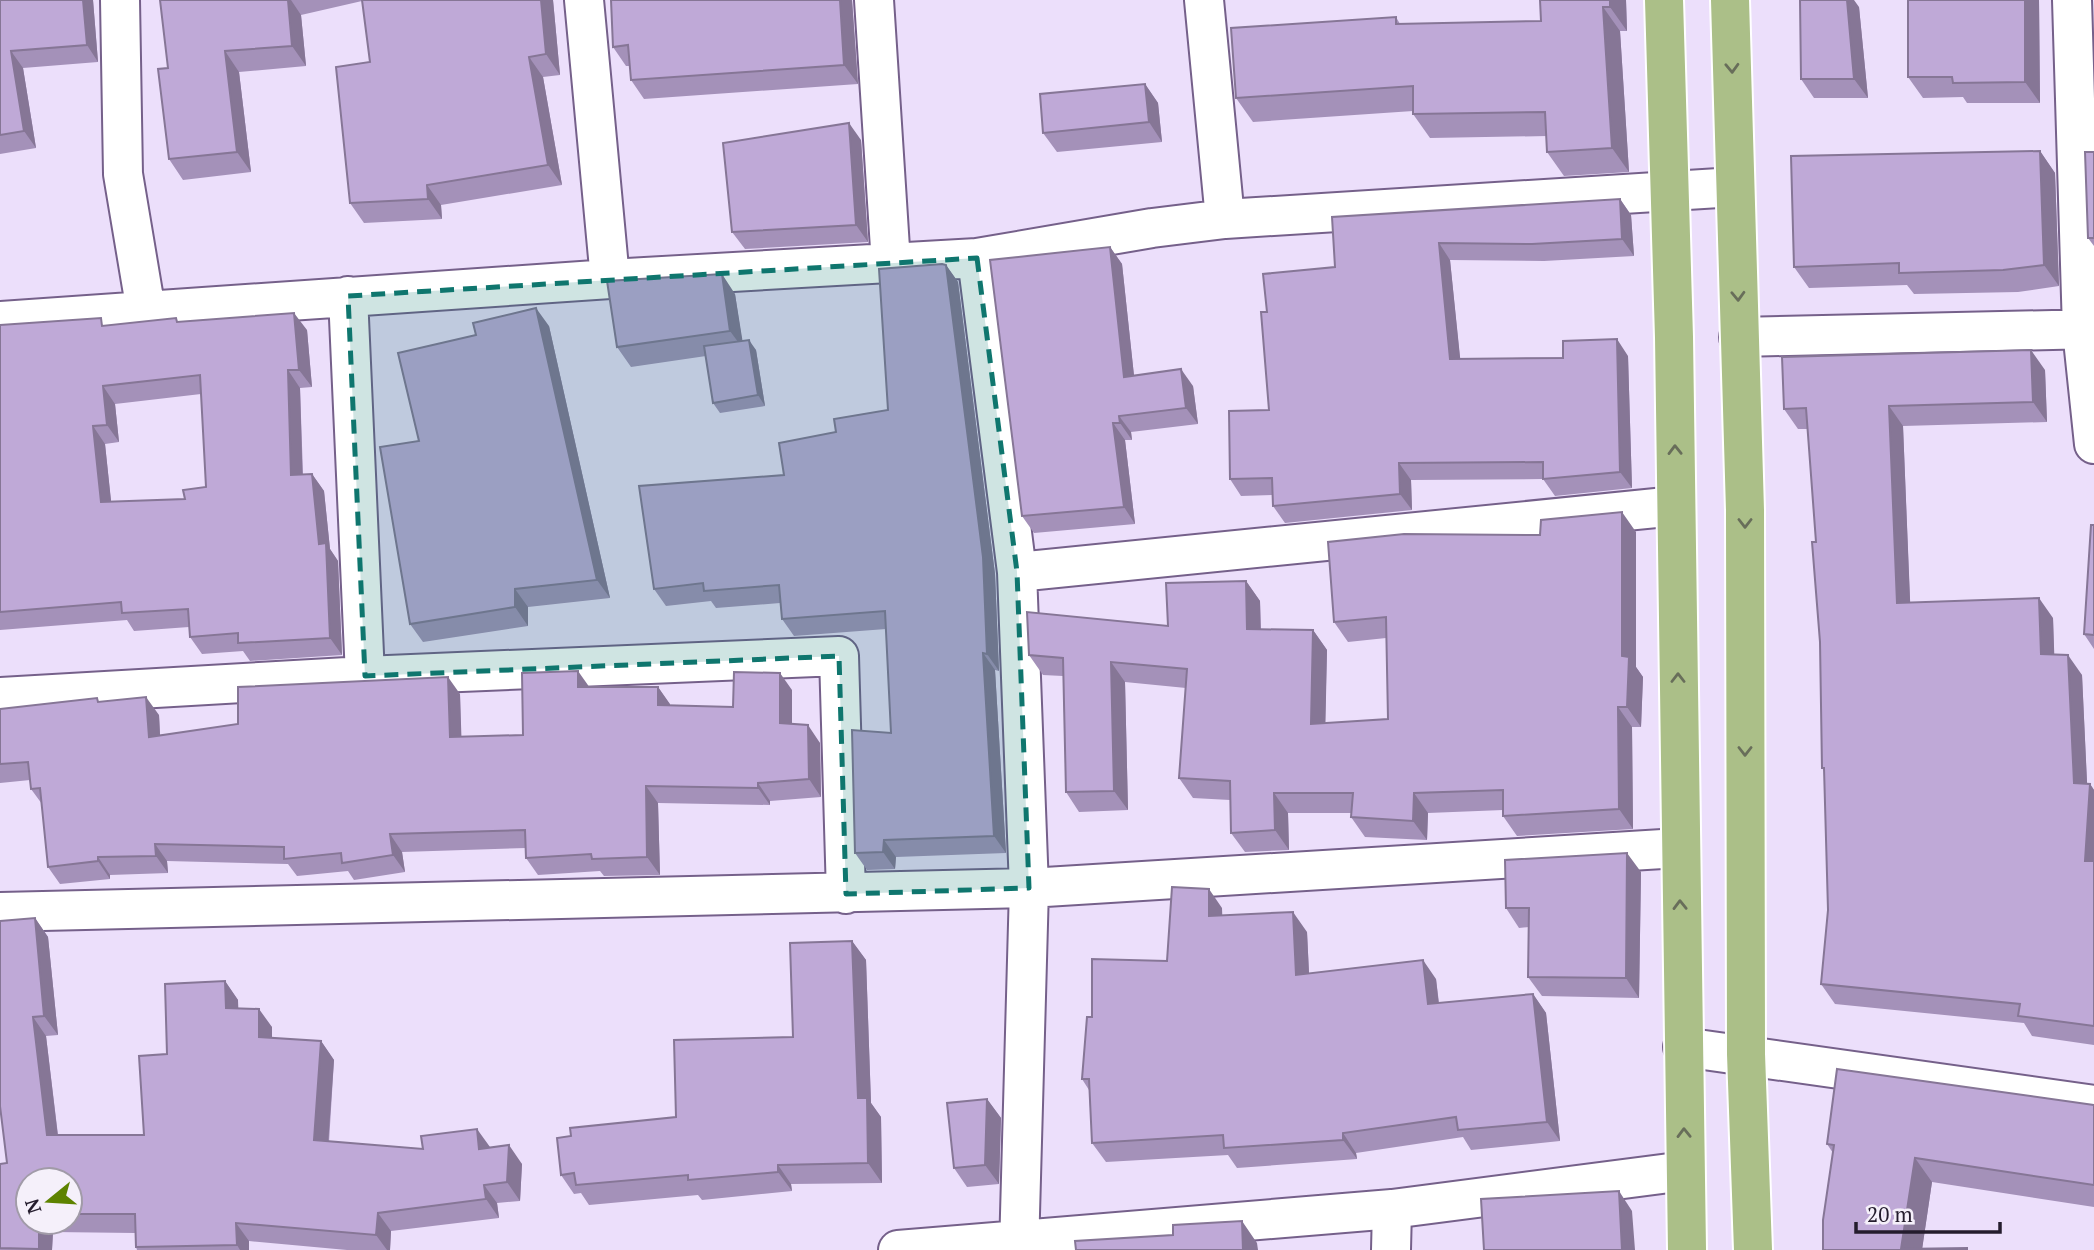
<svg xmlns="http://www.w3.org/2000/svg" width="2094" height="1250" viewBox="0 0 2094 1250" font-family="'PT Serif',serif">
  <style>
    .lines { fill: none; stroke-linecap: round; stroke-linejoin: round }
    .minor-casing { stroke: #75608a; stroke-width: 42 }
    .major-casing { stroke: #fff; stroke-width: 42 }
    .minor { stroke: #fff; stroke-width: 38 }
    .major { stroke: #abbf88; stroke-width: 38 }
    .wall { fill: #a491b9; fill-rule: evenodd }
    .shaded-wall { fill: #867696 }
    .building { fill: #bfa9d7; stroke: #867696; stroke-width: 2; fill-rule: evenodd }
    .oneway { stroke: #686e5a }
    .marked { fill: #0f766e; fill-opacity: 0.2; stroke: #0f766e; stroke-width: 5; stroke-dasharray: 14 9; stroke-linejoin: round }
  </style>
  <rect width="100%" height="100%" fill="#ecdffb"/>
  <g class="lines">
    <!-- minor casing -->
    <g class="minor-casing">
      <path id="minor" d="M120,0L123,174L146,311
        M584,0L610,279
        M874,0L891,264
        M1204,0L1225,219
        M2072,0L2082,330L2094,444
        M977,258L1017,572
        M348,296L365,676
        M0,321L610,279L977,258L1152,228L1225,219L1735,187
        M1739,337L2094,329
        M0,697L365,676L839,656L846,894
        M0,912L1029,888L1679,848
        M1683,1047L2094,1105
        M898,1250L1392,1209L1685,1171
        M1019,1250L1029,888L1017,572L1676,506
        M1391,1250L1392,1209"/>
    </g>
    <!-- major casing -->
    <g class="major-casing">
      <path id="major" d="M1664,0L1674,337L1687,1250
        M1730,0L1745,510L1746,1054L1753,1250"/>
    </g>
    <!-- minor -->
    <use href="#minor" class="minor"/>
    <!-- major -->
    <use href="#major" class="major"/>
  </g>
  <!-- wall -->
  <path class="wall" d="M0,0H93L98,62L23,68L36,148L0,154Z
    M160,0H553L560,75L543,77L562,185L441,205L442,219L364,223L350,203L370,62L362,1L301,15L306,66L239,72L251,172L183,180L169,159L168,68Z
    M611,0H852L858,84L644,99L631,80L630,66H626L613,47Z
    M1540,0H1626L1627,31H1620L1629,172L1564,176L1547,152V136L1430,138L1413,114V111L1253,122L1236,98L1396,17L1400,24L1541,21Z
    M1908,0H2039L2040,103H1967L1963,97L1923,98L1908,77Z
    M1859,7L1868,98H1814L1801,79Z
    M1145,84L1158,103L1162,142L1057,152L1043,133Z
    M861,140L868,242L745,249L732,232Z
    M2040,151L2055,173L2059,286L2018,292L1914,294L1907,285L1809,288L1794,267Z
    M2094,152V246L2088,238Z
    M1620,199L1631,215L1634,256L1544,261L1450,260L1460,359L1628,356L1632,488L1555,496L1543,479L1411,480L1412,510L1285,523L1273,506V495L1241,496L1230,479L1269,410L1267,312L1335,267Z
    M1110,247L1122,264L1134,376L1193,386L1198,424L1131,432L1132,440H1125L1135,524L1034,533L1022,516Z
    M946,265L958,282L995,574L999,671L995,670L1006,853L896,857L895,869L867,870L855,853L891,733L886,629L794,636L782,619L780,603L716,608L711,601L666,606L654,589L784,475L888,410Z
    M735,294L742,341L756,350L765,406L720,413L713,403L706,356L631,367L617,347Z
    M179,322L307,330L312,387L300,388L303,474H312L324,491L330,549L338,561L342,655L250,661L243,651L202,654L190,637L189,627L134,631L127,620L0,630V325L107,326ZM201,394L206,487L185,499L111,502L105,444L119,442L115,404Z
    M549,326L610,598L528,607V626L423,642L410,624L419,441Z
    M2045,370L2047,422L1903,426L1910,603L2053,618L2054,655L2082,675L2087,784H2090L2094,790V1045L2032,1036L2024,1023L1835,1004L1821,984L1828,910L1824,771L1822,768L1820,642L1816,542L1808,429H1798L1784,409Z
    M2094,525V649L2084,634Z
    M1636,532V667L1643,677L1641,727H1632L1633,829L1517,836L1503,816V810L1428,813L1427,840L1365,837L1351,817V813H1288L1289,850L1245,852L1231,833L1230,800L1193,798L1179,778L1186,688L1125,682L1128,810L1079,812L1066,792L1063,676L1043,675L1029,655L1168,626L1246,581L1260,601L1261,629L1313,630L1327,650L1325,723L1388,719L1386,638L1348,642L1334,622L1540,535Z
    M589,687H658L670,705L733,707L792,690V724L820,743L821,797L770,801V805L658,803L660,875L604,876L600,871L538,875L526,858V848L402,852L405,872L354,880L348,871L297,876L288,864L167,861L168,873L110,875V879L60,884L48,867L42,804L31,789L30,780L0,783V709L100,702L159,715L160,735L460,694L461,737L523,735Z
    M1641,872L1639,998L1542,996L1528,977L1529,927L1519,928L1506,908Z
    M1222,908V916L1307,932L1309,973L1436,979L1439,1003L1533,994L1546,1013L1560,1141L1471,1150L1463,1137L1356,1153L1357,1159L1237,1168L1228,1155L1106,1162L1092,1143L1089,1090L1082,1079L1092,1017L1167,961Z
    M35,918L48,937L58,1035L46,1036L58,1135H144L167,1054L225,981L238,1000V1008L272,1027V1038L321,1041L334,1060L329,1142L423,1149L490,1147L522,1164L520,1201L497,1203L499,1218L391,1231L390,1250H347L249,1241V1250H137L136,1247L135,1233L53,1232L52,1250H0V1164L7,1163ZM70,1180V1222H28Z
    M852,941L866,960L871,1103L881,1117L882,1183L791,1184L792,1191L702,1200L698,1195L589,1205L581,1193L574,1194L561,1175L571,1136L676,1117L793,1037Z
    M987,1099L1001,1118L999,1184L967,1187L954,1168Z
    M2094,1105V1207L1932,1182L1922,1249L1823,1250L1833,1153L1827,1144Z"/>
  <!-- shaded-wall -->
  <path class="shaded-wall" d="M83,0H93L98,62L87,45Z
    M288,0H291L301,15L306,66L292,46Z
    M541,0H553L560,75L546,54Z
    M840,0H852L858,84L844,65Z
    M1610,0H1626L1627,31L1610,7Z
    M1847,0H1854L1859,7L1868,98L1854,79Z
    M2025,0H2039L2040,103L2025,82Z
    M1603,7L1620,31L1629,172L1612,148Z
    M11,51L23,68L36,148L24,131Z
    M225,51L239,72L251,172L237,152Z
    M529,57L543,77L562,185L548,165Z
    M1145,84L1158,103L1162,142L1149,122Z
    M849,123L861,140L868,242L856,225Z
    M2040,151L2055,173L2059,286L2044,265Z
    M427,185L441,205L442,219L428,199Z
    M1620,199L1631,215L1634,256L1622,239Z
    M1439,243L1450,260L1462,376L1450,359Z
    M1110,247L1122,264L1136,394L1124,377Z
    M946,265L958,282L995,574L999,671L987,654Z
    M722,274L735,294L744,350L730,331Z
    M536,308L549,326L610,598L597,580Z
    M294,313L307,330L312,387L299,370Z
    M1617,339L1628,356L1632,488L1620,472Z
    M749,340L756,350L765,406L758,395Z
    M2031,350L2045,370L2047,422L2033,402Z
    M1181,369L1193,386L1198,424L1186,408Z
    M288,370L300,388L303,493L291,475Z
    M103,386L115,404L119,442L107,425Z
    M1889,406L1903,426L1911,623L1897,603Z
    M1119,416L1131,432L1132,440L1120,423Z
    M1113,423L1125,440L1135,524L1124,507Z
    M93,426L105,444L113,519L101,502Z
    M1399,463L1411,480L1412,510L1400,494Z
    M312,474L324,491L330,549L338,561L342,655L330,638L319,544Z
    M1622,512L1636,532V667L1643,677L1641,727L1627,707L1622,656Z
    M1246,581L1260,601L1261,649L1247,629Z
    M515,589L528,607V626L515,607Z
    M2039,598L2053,618L2055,675L2041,654Z
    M1313,630L1327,650L1325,744L1311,724Z
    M983,653L995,670L1006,853L994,836Z
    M2068,655L2082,675L2088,803L2074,783Z
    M1111,662L1125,682L1128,810L1114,791Z
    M578,671L590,688L578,687Z
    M780,673L792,690V740L780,723Z
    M448,677L460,694L462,754L450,737Z
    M658,687L670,704V723L658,705Z
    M146,697L159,715L161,754L149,737Z
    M1618,707L1632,727L1633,829L1619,809Z
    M808,725L820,743L821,797L809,779Z
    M758,783L770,801V805L758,788Z
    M2090,784L2094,790V874L2085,861Z
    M646,786L658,803L660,875L647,857Z
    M1274,793L1288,813L1289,850L1275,830Z
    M1414,793L1428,813L1427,840L1413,821Z
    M390,834L402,852L405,872L393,855Z
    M884,840L896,857L895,869L883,852Z
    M155,844L167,861L168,873L156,856Z
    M1627,853L1641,872L1639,998L1626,978Z
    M98,857L110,875V879L98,861Z
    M1209,889L1222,908L1223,936L1209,916Z
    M1293,912L1307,932L1310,994L1296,975Z
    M35,918L48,937L58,1035L44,1016Z
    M852,941L866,960L871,1103L881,1117L882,1183L868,1163L858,1098Z
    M1423,960L1436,979L1441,1024L1428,1004Z
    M225,981L238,1000L239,1027L226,1008Z
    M1533,994L1546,1013L1560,1141L1547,1122Z
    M259,1009L272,1027V1056L259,1037Z
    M33,1017L46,1036L60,1154L47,1135Z
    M321,1041L334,1060L327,1159L314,1140Z
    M987,1099L1001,1118L999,1184L985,1165Z
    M477,1129L490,1147L479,1149Z
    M1343,1133L1356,1153L1357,1159L1343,1140Z
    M509,1145L522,1164L520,1201L507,1182Z
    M1915,1158L1932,1182L1922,1250L1901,1249Z
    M778,1165L791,1184L792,1191L778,1172Z
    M484,1185L497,1203L499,1218L486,1199Z
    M1619,1191L1632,1211L1635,1250H1622Z
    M378,1213L391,1231L390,1250H387L376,1235Z
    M1242,1221L1257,1243L1258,1250H1243Z
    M39,1222H45L53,1232L52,1250H40L39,1249Z
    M236,1223L249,1241V1250H240L237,1245Z"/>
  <!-- building -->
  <path class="building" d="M0,0H83L87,45L11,51L24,131L0,135Z
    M160,0H288L292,46L225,51L237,152L169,159L158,69L168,68Z
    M362,0H541L546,54L529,57L548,165L427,185L428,199L350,203L336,67L370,62Z
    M611,0H840L844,65L631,80L628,45L613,47Z
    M1540,0H1610V7H1603L1612,148L1547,152L1545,112L1413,114V86L1236,98L1231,28L1396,17V24L1541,21Z
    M1800,0H1847L1854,79H1801Z
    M1908,0H2025V82L1953,83L1952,77H1908Z
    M1145,84L1149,122L1043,133L1040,94Z
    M849,123L856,225L732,232L723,143Z
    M2040,151L2044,265L2003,270L1899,273V263L1794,267L1791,156Z
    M2085,152H2094V238H2088Z
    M1620,199L1622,239L1532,244L1439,243L1450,359L1563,358V341L1617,339L1620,472L1543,479V462L1399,463L1400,494L1273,506L1272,478L1230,479L1229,411L1269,410L1261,312H1267L1263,274L1335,267L1332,217Z
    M1110,247L1124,377L1181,369L1186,408L1119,416L1120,423H1113L1124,507L1022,516L990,260Z
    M942,264L946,265L983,557L987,654L983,653L994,836L884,840L883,852L855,853L852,730L891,733L885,611L782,619L779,585L704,591L703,583L654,589L639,486L784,475L779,443L836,432L834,419L888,410L879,269Z
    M722,274L730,331L617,347L607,281Z
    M536,308L597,580L515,589V607L410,624L380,447L419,441L398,353L476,335L473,323Z
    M294,313L299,370H288L291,475L312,474L319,544L326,543L330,638L238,643V633L190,637L188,609L122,613L121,602L0,612V325L101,318L102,326L176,318L177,322ZM200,375L206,487L183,490L185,499L101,502L93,426L107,425L103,386Z
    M749,340L758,395L713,403L704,346Z
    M2031,350L2033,402L1889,406L1897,603L2039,598L2041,654L2068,655L2074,783L2090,784L2085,861H2094V1026L2018,1016L2020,1004L1821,984L1828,910L1824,768H1822L1820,642L1812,542H1816L1806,408L1784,409L1782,357Z
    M1622,512V656L1629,657L1627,707H1618L1619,809L1503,816V790L1414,793L1413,821L1351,817L1353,793H1274L1275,830L1231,833L1230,781L1179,778L1187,669L1111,662L1114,791L1066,792L1063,658L1029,655L1027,612L1168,626L1166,583L1246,581L1247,629L1313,630L1311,724L1388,719L1386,617L1334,622L1328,542L1404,534L1540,535L1541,520Z
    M2091,525H2094V635L2084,634Z
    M578,671V687H658V705L733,707L734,672L780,673V723L808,725L809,779L758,783V788L646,786L647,857L592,859L591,854L526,858L525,830L390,834L393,855L342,863L341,853L284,859V847L155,844L156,856L98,857V861L48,867L40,788L31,789L28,762L0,764V709L97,698L98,702L146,697L149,737L238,724V687L448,677L450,737L523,735L522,673Z
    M1627,853L1626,978L1528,977L1529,908H1506L1505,860Z
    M1172,887L1209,889V916L1293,912L1296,975L1423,960L1428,1004L1533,994L1547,1122L1458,1130L1456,1117L1343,1133V1140L1224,1148L1223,1135L1092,1143L1089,1079H1082L1087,1017H1092V959L1167,961Z
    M35,918L44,1016L33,1017L47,1135H144L139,1056L167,1054L165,984L225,981L226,1008L259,1009V1037L321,1041L314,1140L423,1149L421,1136L477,1129L479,1149L509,1145L507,1182L484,1185L486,1199L378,1213L376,1235L236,1223L237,1245L136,1247L135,1214H70V1180H28V1222H39V1249L0,1248V1164L7,1163L0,1106V921Z
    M852,941L858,1098H867L868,1163L778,1165V1172L688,1180V1175L576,1185L574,1173L561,1175L557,1138L571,1136L570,1128L676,1117L674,1040L793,1037L790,943Z
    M1837,1069L2094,1105V1185L1915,1158L1901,1249L1967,1248V1250H1823V1220L1834,1145L1827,1144Z
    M987,1099L985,1165L954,1168L947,1103Z
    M1619,1191L1622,1250H1484L1481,1199Z
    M1242,1221L1243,1250H1076L1075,1241L1173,1235V1225Z"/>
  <!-- one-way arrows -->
  <defs><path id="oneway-chevron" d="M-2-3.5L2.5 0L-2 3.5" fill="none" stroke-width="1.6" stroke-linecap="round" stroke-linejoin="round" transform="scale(1.75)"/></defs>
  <g class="oneway">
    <use href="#oneway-chevron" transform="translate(1732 68) rotate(88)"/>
    <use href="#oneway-chevron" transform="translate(1738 296) rotate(88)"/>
    <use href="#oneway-chevron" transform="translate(1675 450) rotate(-91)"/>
    <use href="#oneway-chevron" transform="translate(1745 523) rotate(90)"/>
    <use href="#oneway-chevron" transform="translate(1678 678) rotate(-90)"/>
    <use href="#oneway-chevron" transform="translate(1745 751) rotate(90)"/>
    <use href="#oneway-chevron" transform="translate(1680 905) rotate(-91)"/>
    <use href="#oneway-chevron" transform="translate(1684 1133) rotate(-91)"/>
  </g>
  <!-- marked area -->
  <path class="marked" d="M977,258L1017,572L1029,888L846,894L839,656L365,676L348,296Z"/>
  <!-- north arrow -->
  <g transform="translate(49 1201) rotate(252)"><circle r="33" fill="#f5f0fa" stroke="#a19ba8" stroke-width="2"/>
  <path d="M0-5L12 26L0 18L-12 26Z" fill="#5e8300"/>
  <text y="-10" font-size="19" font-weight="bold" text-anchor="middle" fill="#241c2d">N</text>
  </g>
  <!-- scale -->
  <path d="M1856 1222v10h144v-10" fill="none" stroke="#241c2d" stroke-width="3.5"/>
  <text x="1867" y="1222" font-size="21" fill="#241c2d" stroke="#f5f0fa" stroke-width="5" paint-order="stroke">20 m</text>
</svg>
